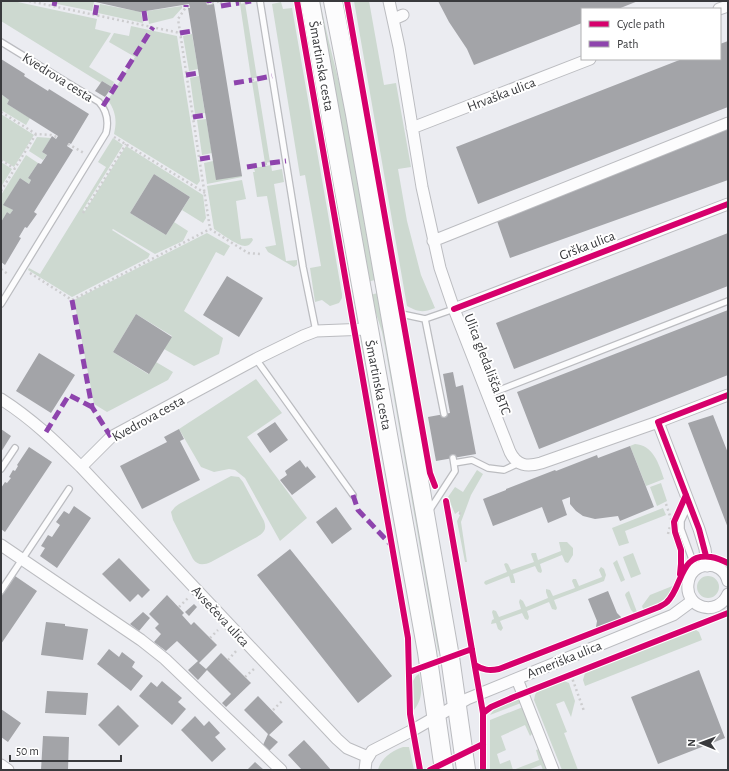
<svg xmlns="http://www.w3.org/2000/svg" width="729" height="771" viewBox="0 0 729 771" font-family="'Alegreya Sans',sans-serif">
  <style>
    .green { fill: #cdd9d0 }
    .building { fill: #a3a4a8 }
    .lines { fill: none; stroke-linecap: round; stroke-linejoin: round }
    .lane-casing { stroke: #bbbcc0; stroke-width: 8 }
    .street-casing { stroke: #bbbcc0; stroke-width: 13 }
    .primary-casing { stroke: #bbbcc0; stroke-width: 20 }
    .path { stroke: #cdcdcf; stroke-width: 2.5; stroke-dasharray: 2 3; stroke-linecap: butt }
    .lane { stroke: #fcfcfd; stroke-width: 5.5 }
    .street { stroke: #fcfcfd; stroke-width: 11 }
    .primary { stroke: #fcfcfd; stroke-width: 18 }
    .quiet { stroke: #8e44ad; stroke-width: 5; stroke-dasharray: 10 5; stroke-linecap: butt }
    .cycleway-casing { stroke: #fff; stroke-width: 8 }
    .cycleway { stroke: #d6006c; stroke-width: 6 }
    .labels { text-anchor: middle; stroke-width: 4; stroke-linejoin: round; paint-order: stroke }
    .street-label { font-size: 14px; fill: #393a3d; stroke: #fff }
  </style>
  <rect width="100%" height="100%" fill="#ebecf1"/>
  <!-- green -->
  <path class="green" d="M1,1H13L97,19L95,29L111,33L89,67L114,82L112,87L102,81L101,83L1,21Z
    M58,1H88L94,2L92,11L57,4Z
    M318,1H320C327,37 337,72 345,108C357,165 365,223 375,280L367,282Z
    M354,1H369L384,85L396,83L411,167L398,169L407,221L421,275L435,308C422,313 419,312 407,306Z
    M281,2L283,9L292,8L342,294V298L339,303L330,306L322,300L315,302L310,268L321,266L305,175L300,176L272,4Z
    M245,3L257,78H251L240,4Z
    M100,4L141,12L143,23L98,13Z
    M182,6V8L173,18L149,24L147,11Z
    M131,26L177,36L200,181L197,185L114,134C117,121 116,112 108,100L135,57L109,42L114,33L129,36Z
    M192,34L198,69L189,71L183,36Z
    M199,76L205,113L195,114L190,78Z
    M257,81L270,162L265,163L252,82Z
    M1,94L9,100L7,104L30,118L26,125L1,110Z
    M1,114L34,135L14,167L1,159Z
    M206,119L212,153L202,155L197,120Z
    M37,137L51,138L42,152L47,155L43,160L29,151Z
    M113,138L123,145L83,210L85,211L126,146L203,195L206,218L203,223L182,210L190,197L154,174L130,213L166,235L174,222L188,231L183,241L155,254L113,229L112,230L150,254L148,258L72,297L28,270L29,268L40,274L106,167L98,162Z
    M26,155L38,163L28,178L31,180L29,184L20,178L4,205L13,210L10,214L7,212L1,222V195Z
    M213,161L242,176V177L207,184L204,163Z
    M1,162L12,169L1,187Z
    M271,165L272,171L282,169L284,182L274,184L286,261L297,260V265L294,267L268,252L265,247L276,245L267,196L257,197L253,172H255L254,168Z
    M242,180L246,199L236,201L241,239L252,238L253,240C251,243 249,246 245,246C238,246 220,233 214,229L207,186Z
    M207,233L230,246L224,256L216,252L184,311L223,338L219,354L194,366L164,349L172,336L136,314L113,352L148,374L156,362L173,372L168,380L107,412L94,404L74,300Z
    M378,293L440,650L438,651L386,352L382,332L370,295Z
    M256,379L282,413L247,437L307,518L280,541L245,478L235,470L229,469L214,472L201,467L179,429Z
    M635,444C653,445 659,464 664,479L646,486L630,446Z
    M477,470L483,474L471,495L461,522L467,562H465L457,521L460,515L459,511L455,514L448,497L455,487L463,492Z
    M231,476L239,477L243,482L264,521C267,529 264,533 257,537L211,562C204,565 198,566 193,559L173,520L171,512L175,507L179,504Z
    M661,483L667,501L657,506L650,487Z
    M663,508L666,515L625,531L629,543L619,546L612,528Z
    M559,542H567L573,548V555L568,563L565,562L562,555L540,564L542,571L541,573L538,572L535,566L513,574L515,581V583H511L509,576L486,585L484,583L485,581L507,572L504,564L506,563L508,564L511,570L534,562L531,554L532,553H536L538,560L561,551Z
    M633,553L641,574L631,578L623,557Z
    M617,560L625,580L621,582L613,563Z
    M601,567L604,569L606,575L604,581L554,600L557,608L556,610L552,609L549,602L527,611L529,617L528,620L525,619L522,613L500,621L503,628L501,631L498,629L496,623L491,624L492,620L494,619L492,612L493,610L496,611L499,617L521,609L519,602L520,599L523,601L526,607L548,598L546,592V589L550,590L553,596L575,588L572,581L573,579H576L579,586L602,577L599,570Z
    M697 587a11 11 0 1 1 22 0a11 11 0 1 1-22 0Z
    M675,585C667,601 661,604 644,611L642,606L650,595Z
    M629,591L637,612L634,613L631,610L625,595L626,593Z
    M696,630L699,632L702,640L585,686L583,680L585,673L692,631Z
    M419,674C422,687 423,699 414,710L413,681L416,676Z
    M564,681L569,683L575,701L571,717L564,701L556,704L567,732L564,733L578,770H562L534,700L535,695L537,691Z
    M517,699L521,703L490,715L496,707Z
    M523,707L533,733L530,736L525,725L501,736L506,750L497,754L500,764L510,760L513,770H490V720Z
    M403,747H409L414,770H378C381,758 392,751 403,747Z
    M539,749L541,751L547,770H543L541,765L528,770H513L539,760L536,750Z"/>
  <!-- building -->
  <path class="building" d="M91,1H206L207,5L214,4L242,176L216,180L188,8H190L189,4L140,12Z
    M438,1H638L618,9H582V23L474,65L467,49L449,22Z
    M728,41V107L478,204L456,147L682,59H720V44Z
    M1,59L25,74L24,76L48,91L49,89L89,114L71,144L69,143L67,146L73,150L34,212L37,214L27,228L25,227L19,237L21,238L5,265L1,262V222L7,212L10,214L13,210L3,205L20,178L29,184L31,180L28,178L38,163L41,164L47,155L42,152L52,136L56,139L58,136L7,104L9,100L1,94Z
    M102,81L112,87L105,97L95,91Z
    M728,125V180L510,258L496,218Z
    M154,174L190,197L166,235L130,213Z
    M728,233V286L514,369L496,323Z
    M227,276L263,298L239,337L203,315Z
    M728,310V375L539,449L517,392Z
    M136,314L172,337L149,374L113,352Z
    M39,353L75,375L51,413L16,391Z
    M453,372L456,387L463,385L476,454L436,461L428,417L450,413L443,374Z
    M713,415L728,453V528L688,423Z
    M275,422L288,440L270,453L257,434Z
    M1,429L11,436L1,452Z
    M179,429L184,439L180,441L200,480L142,509L120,466L167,442L164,437Z
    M630,446L654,507L620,521L618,516L595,519L583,516L576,511L570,504V497L562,500L567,515L548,523L542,507L493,526L483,499L506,490V489L555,470L556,471L597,455L598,458Z
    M29,447L52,462L5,532L1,529V488L5,482L7,483L11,478L9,477L13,470L15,471L18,466L17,465Z
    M300,460L306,468L307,466L316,477L292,495L280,480L287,475L285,471Z
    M74,506L91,518L57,568L40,556L45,548L41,546L48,535L52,537L60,525L56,522L64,511L69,514Z
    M336,507L352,529L332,544L316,522Z
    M290,549L392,676L358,703L257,575Z
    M119,558L150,590L142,598L138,594L130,602L102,574Z
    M15,576L37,591L1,644V597Z
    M608,591L617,613L621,617V624L601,632L596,627L597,621L588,599Z
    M167,595L184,613L182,615L191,625L194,622L217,645L199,663L206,669L221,653L251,683L226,707L222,703L231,694L207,670L198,680L188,670L198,661L177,641L166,651L154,642L161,634L155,628L159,624L149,614Z
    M194,604L197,607L189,616L185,612Z
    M143,612L150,618L139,631L130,624Z
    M46,622L65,624V626L88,629L83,660L41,655Z
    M109,649L119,657L122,652L135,662L132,667L143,676L131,691L97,664Z
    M699,670L725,738L658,764L631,697Z
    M162,681L182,698L178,702L186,709L172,725L139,696L151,682L157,687Z
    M47,691L88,693L86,715L45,713Z
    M258,696L283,722L269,735L278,742L269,751L263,745L268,734L244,710Z
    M118,705L139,726L119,746L98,725Z
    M1,709L21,723L8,742L1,737Z
    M195,716L204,726L209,721L220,733L215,737L226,749L212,762L181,730Z
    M43,736L69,737L68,770H41Z
    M304,740L318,755L331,770H302L288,755Z
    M255,762L264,770H247Z"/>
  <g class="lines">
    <!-- lane casing -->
    <g class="lane-casing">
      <path id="lane" d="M260,1L303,267L316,331
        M1,42L99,102C107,111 109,121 106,133L1,304
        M392,312L425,319L444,414
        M425,319L454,309
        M256,359L353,495
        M487,395L728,301
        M454,463L472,460L488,468L504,470L519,463
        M1,469L15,448
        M689,504L681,521V529L696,570
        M429,511L455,471L453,458
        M1,591L69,489"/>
    </g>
    <!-- street casing -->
    <g class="street-casing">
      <path id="street" d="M389,1L399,47L422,187L440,268L454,309L510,452C517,466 527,467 541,463L658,422L728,395
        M719,9L728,6
        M394,19L403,15
        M412,128L590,59
        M433,241L728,123
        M454,309L728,204
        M1,399C32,419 55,441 81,467L337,739L347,748L368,757
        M658,422L699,529L705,549L707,566
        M81,467L111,437L256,359L303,336L316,331L368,329
        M1,545L141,640L165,659L281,770
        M728,581C722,558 690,561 688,584C685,609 718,617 728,594
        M517,679L553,770
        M1,765L8,770
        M365,770L366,761L372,751L413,730L467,699L673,615L692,601"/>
    </g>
    <!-- primary casing -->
    <g class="primary-casing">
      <path id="primary" d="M310,1L427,652L444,770
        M333,1L355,114L450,657L466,770"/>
    </g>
    <!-- path -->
    <path class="path" d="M29,1L180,33
      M239,3L245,2
      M207,4L221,1V6
      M189,6L186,7L178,19L210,229
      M252,80L257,79
      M1,112L36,134L51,135L57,137
      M114,137L205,193
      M68,144L84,153
      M1,160L15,169
      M265,164L270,163
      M1,191L36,134
      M83,213L126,144
      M1,269L9,275
      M30,273L72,300L210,229L248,253L260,254
      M666,504L671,519
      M459,513L463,515
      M668,534L670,526
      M179,607L189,597
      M210,638L218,630
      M228,660L237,650
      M571,675L584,711
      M245,677L255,668
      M273,710L283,700"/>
    <!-- lane -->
    <use href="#lane" class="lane"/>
    <!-- street -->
    <use href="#street" class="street"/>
    <!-- primary -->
    <use href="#primary" class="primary"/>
    <!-- quiet -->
    <path class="quiet" d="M209,1V3
      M245,2L251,1
      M186,5V7
      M54,6L55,1
      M221,6L239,3
      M144,11L146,25
      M95,15L97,3
      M180,33L192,31
      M186,75L198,73
      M257,79L272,76
      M234,83L252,80
      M103,106L153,27
      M193,117L206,115
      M200,159L212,157
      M270,163L286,161
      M247,167L265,164
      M72,300L92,407L111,437
      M46,432L69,395L92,407
      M353,495L358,510L391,545"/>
    <!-- cycleway casing -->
    <g class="cycleway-casing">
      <path id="cycleway" d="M297,1L408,638L410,714L420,770
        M347,1L430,473L435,486
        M454,309L728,204
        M446,501L483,713V770
        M706,556L699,529L658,422L728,395
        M680,574L681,564V550L675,532L674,522L686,495
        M475,665C483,670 489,671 499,669L659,607C661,606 665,604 667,602C683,587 679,552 711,557C717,558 722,560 728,563
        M409,672L472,649
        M483,713L491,707L514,697L728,613
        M430,770L483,744"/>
    </g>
    <!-- cycleway -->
    <use href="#cycleway" class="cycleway"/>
  </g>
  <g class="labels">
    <!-- street labels -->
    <g class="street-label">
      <text transform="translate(322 66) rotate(80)" y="5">Šmartinska cesta</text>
      <text transform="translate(58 77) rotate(32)" y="5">Kvedrova cesta</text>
      <text transform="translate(501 94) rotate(-21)" y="5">Hrvaška ulica</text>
      <text transform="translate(587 245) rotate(-21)" y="5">Grška ulica</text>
      <text transform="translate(488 364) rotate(69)" y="5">Ulica gledališča BTC</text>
      <text transform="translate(379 385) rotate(79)" y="5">Šmartinska cesta</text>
      <text transform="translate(148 418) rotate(-29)" y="5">Kvedrova cesta</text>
      <text transform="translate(221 616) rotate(47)" y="5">Avsečeva ulica</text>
      <text transform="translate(564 659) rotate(-22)" y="5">Ameriška ulica</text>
    </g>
  </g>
  <!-- border -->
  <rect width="729" height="771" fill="none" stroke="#393a3d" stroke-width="4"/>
  <!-- legend -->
  <rect x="581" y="8" width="140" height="52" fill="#ffffff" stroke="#b0b0b1"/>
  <rect x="589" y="21" width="20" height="6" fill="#d6006c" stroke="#b0b0b1"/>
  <text x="617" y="28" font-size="12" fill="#393a3d">Cycle path</text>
  <rect x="589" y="41" width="20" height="6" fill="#8e44ad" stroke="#b0b0b1"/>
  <text x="617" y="48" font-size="12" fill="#393a3d">Path</text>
  <!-- north arrow -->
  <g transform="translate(701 743) rotate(271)" stroke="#ffffff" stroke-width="3" paint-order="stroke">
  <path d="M0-3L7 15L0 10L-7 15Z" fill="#393a3d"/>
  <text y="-6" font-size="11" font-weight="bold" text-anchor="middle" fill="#393a3d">N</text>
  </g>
  <!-- scale -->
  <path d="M10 755v6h111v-6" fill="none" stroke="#393a3d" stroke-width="2"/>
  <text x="16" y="755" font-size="12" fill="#393a3d" stroke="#ffffff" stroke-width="3" paint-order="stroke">50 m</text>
</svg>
